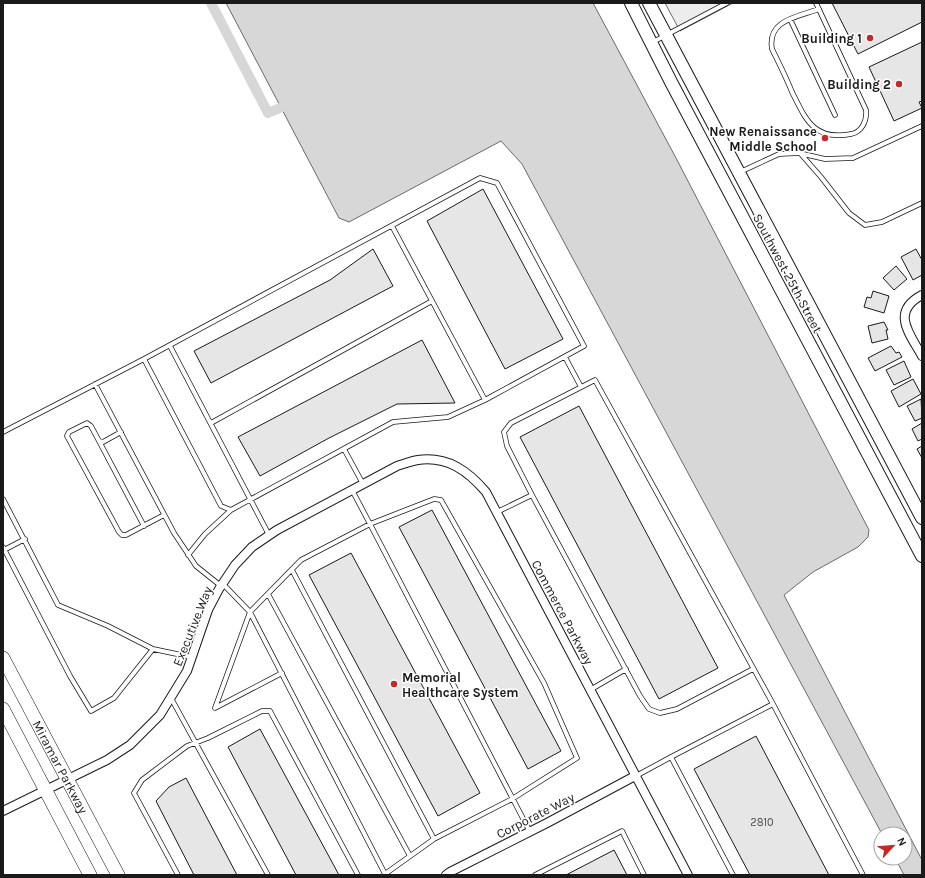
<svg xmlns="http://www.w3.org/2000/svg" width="925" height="878" viewBox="0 0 925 878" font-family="Karla,sans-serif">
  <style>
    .built { fill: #ededed; stroke: #6a6a6a }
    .water { fill: #d7d7d7; stroke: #6a6a6a }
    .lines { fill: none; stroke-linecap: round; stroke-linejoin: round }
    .canal { stroke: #d7d7d7; stroke-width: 10 }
    .building { fill: #e6e6e6; stroke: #1a1a1a }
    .lane-casing { stroke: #1a1a1a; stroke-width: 5.5 }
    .street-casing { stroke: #1a1a1a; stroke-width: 10 }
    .secondary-casing { stroke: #1a1a1a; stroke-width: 14 }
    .primary-casing { stroke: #1a1a1a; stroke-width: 14 }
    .lane { stroke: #fff; stroke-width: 4 }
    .street { stroke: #fff; stroke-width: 8 }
    .secondary { stroke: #fff; stroke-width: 12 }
    .primary { stroke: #fff; stroke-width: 13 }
    .poi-dot { fill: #c62828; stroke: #fff; stroke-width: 1.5 }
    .labels { text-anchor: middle; stroke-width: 3; stroke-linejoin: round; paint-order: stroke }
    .number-label { font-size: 11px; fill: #4d4d4d }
    .poi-label { font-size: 13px; font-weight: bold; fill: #1a1a1a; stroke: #fff; text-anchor: end }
    .street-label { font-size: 13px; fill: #1a1a1a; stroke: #fff }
  </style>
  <rect width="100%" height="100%" fill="#fff"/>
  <!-- built -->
  <path class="built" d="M665,3H733L680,31Z"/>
  <!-- water -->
  <path class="water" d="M226,3H593L676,158L869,530L868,537L858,547L813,572L784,595L922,860V875H904L895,858H905V834H882L522,164L501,141L349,222L339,218Z"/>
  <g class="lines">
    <!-- canal -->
    <path class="canal" d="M211,3L268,113L294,102"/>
  </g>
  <!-- building -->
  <path class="building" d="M832,3H922V22L858,54Z
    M922,42V101L919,102L922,108L894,121L869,67Z
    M483,189L563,339L505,369L427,221Z
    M373,249L393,286L211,383L194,351L330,280Z
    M916,249L922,260V275L913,280L901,257Z
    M896,266L907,279L894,290L883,278Z
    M873,291L889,296L884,313L864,307L867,297L871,298Z
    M884,322L888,330H886L888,339L872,343L868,326Z
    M422,340L455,403L397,404L329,438L260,476L238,437Z
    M891,346L896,353L899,352L902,357L875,371L868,358Z
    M904,361L911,377L894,385L886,370Z
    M913,379L921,394L899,407L891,391Z
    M921,399L922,418L915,421L907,406Z
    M579,406L718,668L659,699L520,437Z
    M922,423V439L918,441L912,429Z
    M922,446V458L917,449Z
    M432,510L561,751L528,769L399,527Z
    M351,553L480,793L438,816L309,575Z
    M260,729L339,875H296L228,747Z
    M756,736L829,875H750L694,769Z
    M186,778L237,875H194L156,801L169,787Z
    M614,850L627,875H566Z"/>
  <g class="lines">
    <!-- lane casing -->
    <g class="lane-casing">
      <path id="lane" d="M816,3L866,110C867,121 862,132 851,134C814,141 806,120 792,92C786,77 779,63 772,49C767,20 797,17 819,9
        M790,19L835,115
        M653,42L727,3
        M800,153L821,177L849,213L865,225L882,222L922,203
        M740,172L779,154L799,153L825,159L853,158L922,126
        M480,178L497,183L584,346L485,400L448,417L393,422L231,510L221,506L144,359Z
        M392,226L485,400
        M170,346L269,535
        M565,357L581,387
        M95,384L174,533L196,566L221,586
        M211,423L432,301
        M3,432L144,359
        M121,432L103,442L99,441L91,426L87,423L69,432L67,436L119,532L122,535H126L164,515
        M99,441L144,526
        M344,449L363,484
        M3,499L58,605L108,626L153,649L191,657
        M497,512L532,495
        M3,547L70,676L91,711L114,698L153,649
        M4,550L25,539
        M188,555L205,534L231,510
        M292,570L434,839
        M223,584L250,612L301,560L370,524L530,832
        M268,594L410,856
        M250,612L385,874L434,839L512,799L577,758L544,683L441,500L434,499L370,524L352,490
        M250,612L215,708L282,673
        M753,669L677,709L660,713L649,709L640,696L532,495L507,446L504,432L511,423L595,380L773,704L863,875
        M590,690L626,669
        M171,698L268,875
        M671,757L773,704
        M636,776L671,757L733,875
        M178,875L134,793L142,780L187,746L208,738L262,711H270L358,875
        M535,875L622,831L644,875"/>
    </g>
    <!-- street casing -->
    <g class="street-casing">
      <path id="street" d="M922,295C890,312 910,334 922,356
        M3,811L107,760L130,745L160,715L187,671L208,610L219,589L235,565L252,547L277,530L397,466C404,464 411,461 418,460C448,456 468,471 486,492L688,875
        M446,875L450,872L547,823L635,776"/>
    </g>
    <!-- secondary casing -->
    <g class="secondary-casing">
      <path id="secondary" d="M631,3L671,82L922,556
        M649,3L922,518"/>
    </g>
    <!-- primary casing -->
    <g class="primary-casing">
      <g id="primary">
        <path id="s1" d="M3,658L118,875"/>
        <path d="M3,709L90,875"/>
      </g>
    </g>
    <!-- lane -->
    <use href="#lane" class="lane"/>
    <!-- street -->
    <use href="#street" class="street"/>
    <!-- secondary -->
    <use href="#secondary" class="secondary"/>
    <!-- primary -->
    <use href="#primary" class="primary"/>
  </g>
  <!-- markers -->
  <g class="poi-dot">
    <circle cx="870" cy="38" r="4"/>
    <circle cx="899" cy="84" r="4"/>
    <circle cx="825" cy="138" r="4"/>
    <circle cx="394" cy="684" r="4"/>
  </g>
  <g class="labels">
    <!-- number labels -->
    <g class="number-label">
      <text x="762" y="826">2810</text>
    </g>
    <!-- poi labels -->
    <g class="poi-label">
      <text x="862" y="43">Building 1</text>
      <text x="891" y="89">Building 2</text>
      <text x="817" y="136">New Renaissance<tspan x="817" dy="15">Middle School</tspan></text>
      <text x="402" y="682" text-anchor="start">Memorial<tspan x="402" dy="15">Healthcare System</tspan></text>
    </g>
    <!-- street labels -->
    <g class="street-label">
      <text transform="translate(788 273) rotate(62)" y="5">Southwest 25th Street</text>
      <text transform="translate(563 612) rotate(62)" y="5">Commerce Parkway</text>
      <text transform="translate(192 626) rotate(-68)" y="5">Executive Way</text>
      <text dy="5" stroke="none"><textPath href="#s1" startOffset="123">Miramar Parkway</textPath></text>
      <text transform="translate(535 815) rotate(-27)" y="5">Corporate Way</text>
    </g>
  </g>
  <!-- border -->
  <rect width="925" height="878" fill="none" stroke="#1a1a1a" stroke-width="8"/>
  <!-- north arrow -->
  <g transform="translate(893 846) rotate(64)"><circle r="19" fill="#ffffff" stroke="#a3a3a3"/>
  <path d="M0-3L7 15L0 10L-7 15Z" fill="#c62828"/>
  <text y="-6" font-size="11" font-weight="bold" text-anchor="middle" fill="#1a1a1a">N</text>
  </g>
</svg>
